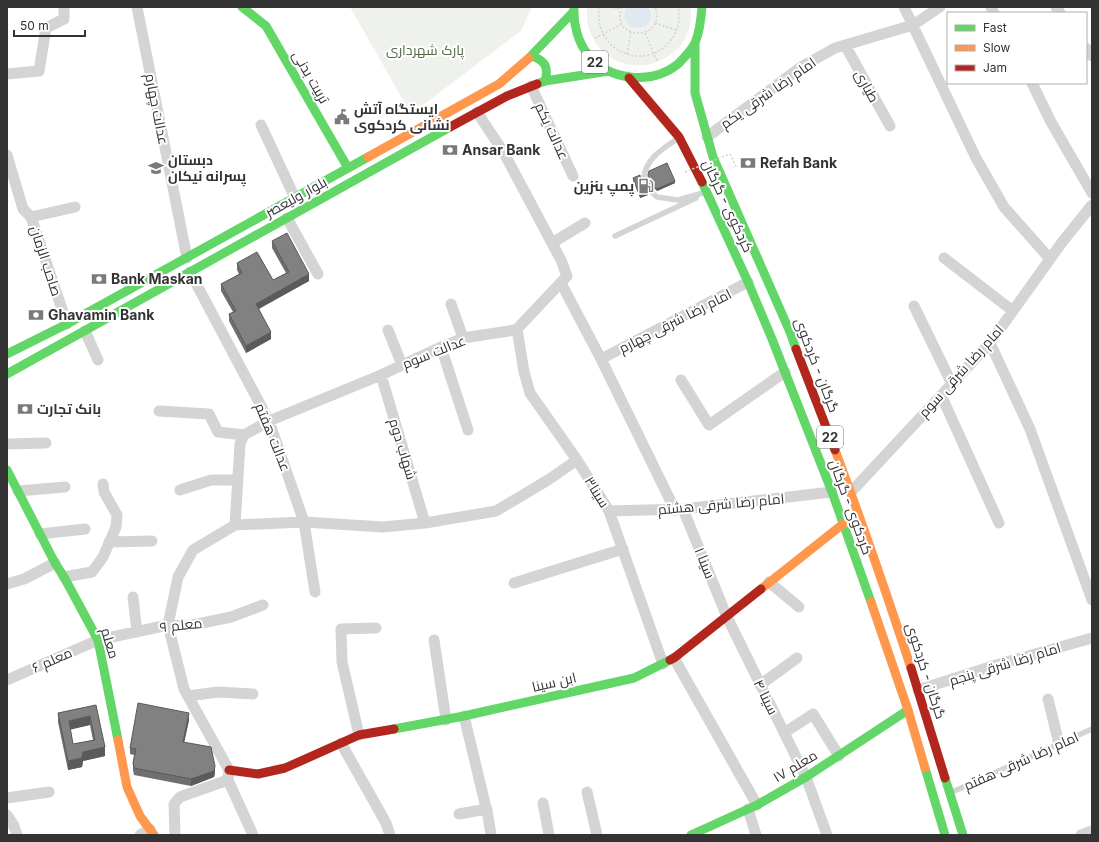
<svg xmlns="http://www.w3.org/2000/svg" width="1099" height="842" viewBox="0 0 1099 842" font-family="Inter,Cairo,sans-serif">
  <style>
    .green { fill: #eff2ec }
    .water { fill: #e0e9f1 }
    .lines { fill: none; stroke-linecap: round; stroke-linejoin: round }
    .path { stroke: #d3d3d3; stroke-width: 1.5; stroke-dasharray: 2 2; stroke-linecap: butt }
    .lane { stroke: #d4d4d4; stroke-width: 5.5 }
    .street { stroke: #d4d4d4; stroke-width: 11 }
    .fast { stroke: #63d668; stroke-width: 9 }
    .slow { stroke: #ff974d; stroke-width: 9 }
    .jam { stroke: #b3261e; stroke-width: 9 }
    .path-bridge { stroke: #d3d3d3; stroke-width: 1.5; stroke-dasharray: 2 2; stroke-linecap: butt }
    .wall { fill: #6f6f6f; fill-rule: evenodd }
    .shaded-wall { fill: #5a5a5a }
    .building { fill: #818181; stroke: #5a5a5a; fill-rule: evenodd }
    .labels { text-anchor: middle; stroke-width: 4; stroke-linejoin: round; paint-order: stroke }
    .shield { fill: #fff; stroke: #707070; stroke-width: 1 }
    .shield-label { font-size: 13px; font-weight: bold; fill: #333 }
    .park-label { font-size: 14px; fill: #536b44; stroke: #fff }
    .street-label { font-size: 14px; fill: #333; stroke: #fff }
    .poi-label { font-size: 14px; font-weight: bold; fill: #333; stroke: #fff; text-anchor: start }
  </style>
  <rect width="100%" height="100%" fill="#fff"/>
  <!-- green -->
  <path class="green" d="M350,7H532L521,31L411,114Z
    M587,7H690C691,11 691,15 691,19C690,30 685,42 677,49C641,85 582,58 587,7Z"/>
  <!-- water -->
  <path class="water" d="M627,7H648C657,22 642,33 628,25C624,19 623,14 627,7Z"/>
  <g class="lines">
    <!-- path -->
    <path class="path" d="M599,7C593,55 652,75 675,34C679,26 680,16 678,7
      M609,7L621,9
      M622,7C608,41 668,42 655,7
      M655,23L676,30
      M645,33L657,61
      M595,38L622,24
      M627,54L631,32
      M730,154L736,166L733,167"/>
    <!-- lane -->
    <path class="lane" d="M677,139C664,148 646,158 644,177C644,180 645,183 645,186L657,197L678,200L703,193
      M615,236L696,198
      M952,792L1092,729"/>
    <!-- street -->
    <path class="street" d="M137,7L187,258
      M904,7L976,158L1004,207L1050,259
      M991,7L994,13
      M1056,7L1060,13
      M845,45L890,126
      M1086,48L1092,56
      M7,74L39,71L46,28L64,19V7
      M1032,83L1051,122L1092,193
      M531,86L573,176
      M261,125L295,198
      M707,137L801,67L835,48L913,25L940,7
      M7,155L23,209L31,217L67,324
      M31,217L75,207
      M287,218L318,274
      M552,243L585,223
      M944,258L1013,311
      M190,272L269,421L304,522L315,592
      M561,283L601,359L675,510
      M451,304L463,338
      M914,306L952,384
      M517,329L524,372L530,393L577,460L609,511L663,664
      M388,330L402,365
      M85,331L98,360
      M990,343L1030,429L1092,600
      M441,347L468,430
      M601,359L748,282
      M381,375L425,523
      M681,380L709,425L785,372
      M941,395L999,523
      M159,411L209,414L218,432L244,435
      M7,444L46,443
      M180,490L211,480H238
      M18,491L65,487
      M851,492L990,343L1063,241L1092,205
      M683,509L727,617L806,777L827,835
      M609,511L683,509L832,492
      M235,525L240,444L244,435L269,421L381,375L441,347L463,338L509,331L517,329L567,276L561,260L504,153L477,112
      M40,534L85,529
      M109,542L152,541
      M64,577L92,572L103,557L116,527L117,515L104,492L103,484
      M769,582L799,607
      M514,583L623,549
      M7,584L24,579L55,563
      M133,597L137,632
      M434,640L446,720
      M674,658L757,805
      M7,680L98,640L168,625L188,626L231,617L263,605
      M760,685L797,658
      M918,690L996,665L1092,638
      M188,696L218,692L253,694
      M1048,699L1059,744
      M464,716L488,816L491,835
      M784,733L813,714L839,756
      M359,735L342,662L341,629L376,628
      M341,743L386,823L390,835
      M587,792L597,835
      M7,798L49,792
      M543,803L549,835
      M748,809L756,835
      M459,814L487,809
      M7,815L13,824L17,835
      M140,835L150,829
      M175,835L174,804L180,797L228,780
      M253,835L228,780L229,770L184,689L168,625L178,577L193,550L235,525L304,522L383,527L425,523L496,511L548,480L577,460
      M1081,835L1092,831"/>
    <!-- fast -->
    <path class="fast" d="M242,7L266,26L348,168
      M574,7C573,24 578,43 589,56C611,81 652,85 678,64C684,58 691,51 695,43C700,31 701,20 702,7
      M695,44V93L713,157L790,332L796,349
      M531,56C545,60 549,67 545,81
      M529,58L574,11
      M537,84L545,81L609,71
      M702,182L748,282L772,339L832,492L871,602
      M7,354L67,324L368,157
      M7,374L450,127
      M7,470L55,563L64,577L98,640L118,740
      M394,729L464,716L634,678L670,660
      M925,768L945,835
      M945,778L963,835
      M691,835L757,805L806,777L908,710"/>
    <!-- slow -->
    <path class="slow" d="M368,157L499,84L529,58
      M835,450C862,522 887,595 911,668
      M761,589L843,524
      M871,602L908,710L925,768
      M118,740L127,787L140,816L154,835"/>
    <!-- jam -->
    <path class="jam" d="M629,78L679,137L702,182
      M450,127L507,96L537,84
      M796,349L835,450
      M670,660L674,658L761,589
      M911,668L945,778
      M229,770L258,774L285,768L359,735L394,729"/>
    <!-- path-bridge -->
    <path class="path-bridge" d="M685,172L730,154"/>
  </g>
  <!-- wall -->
  <path class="wall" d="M648,177L675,183L657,191L649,184Z
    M633,178L641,186L648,195L640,198L633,180Z
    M272,241L309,281L259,309L271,339L246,353L229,321V314L233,312L221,291V284L239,274L237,270V263L273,280L286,273L272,248Z
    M96,705L105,756L83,761L82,767L68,770L58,722V713ZM90,725L93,740L73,744L70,729Z
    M189,720L184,742L215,773L214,777L191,786L134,775L133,770V763L134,755L130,754V748Z"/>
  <!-- shaded-wall -->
  <path class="shaded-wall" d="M675,181V183L657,191V189Z
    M648,192V195L640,198V196Z
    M309,274V281L256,310V304Z
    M271,332V339L246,353V346Z
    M189,713V720L183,748V742Z
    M90,716V725L69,730V721Z
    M105,747V756L83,761L82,767L68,770V761L83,752Z
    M215,766V773L214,777L191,786V779Z"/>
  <!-- building -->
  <path class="building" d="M667,163L675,181L657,189L649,182L648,175L649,171Z
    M640,175L641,186L648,192L640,196L633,178Z
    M287,233L309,274L256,304L271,332L246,346L229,314L236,311L221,284L242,273L237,263L257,252L273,280L289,272L272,241Z
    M138,703L189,713L183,742L211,747L215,766L214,771L191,779L134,768L133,763L136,749L130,748Z
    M96,705L105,747L83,752L82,758L68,761L58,713ZM90,716L95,740L73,744L69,721Z"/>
  <!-- icons -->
  <defs>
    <g id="civic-bare" transform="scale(1.2)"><path d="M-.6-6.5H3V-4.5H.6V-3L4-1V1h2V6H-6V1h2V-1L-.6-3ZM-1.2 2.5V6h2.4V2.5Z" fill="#7a7a7a" stroke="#fff" stroke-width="2.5" paint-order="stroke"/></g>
    <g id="bank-bare" transform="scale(1.2)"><path d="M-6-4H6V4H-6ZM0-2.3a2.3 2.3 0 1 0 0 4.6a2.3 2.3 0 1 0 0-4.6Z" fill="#7a7a7a" stroke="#fff" stroke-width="2.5" paint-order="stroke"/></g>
    <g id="school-bare" transform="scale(1.2)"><path d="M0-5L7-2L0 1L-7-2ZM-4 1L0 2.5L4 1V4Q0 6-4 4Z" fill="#7a7a7a" stroke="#fff" stroke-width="2.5" paint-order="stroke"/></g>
    <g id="fuel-bare" transform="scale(1.2)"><path d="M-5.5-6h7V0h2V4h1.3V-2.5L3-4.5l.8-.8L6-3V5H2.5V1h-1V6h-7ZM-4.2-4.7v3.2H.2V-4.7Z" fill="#7a7a7a" stroke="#fff" stroke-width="2.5" paint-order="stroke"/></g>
  </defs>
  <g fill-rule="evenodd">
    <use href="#civic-bare" x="342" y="117"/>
    <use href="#bank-bare" x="450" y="150"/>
    <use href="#bank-bare" x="748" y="163"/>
    <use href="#school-bare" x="156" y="168"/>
    <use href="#fuel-bare" x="646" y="186"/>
    <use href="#bank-bare" x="99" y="279"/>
    <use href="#bank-bare" x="36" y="315"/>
    <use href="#bank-bare" x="25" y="409"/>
  </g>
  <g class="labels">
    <!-- shield labels -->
    <g class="shield">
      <rect x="582" y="51" width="26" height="22" rx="3"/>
      <rect x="817" y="426" width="26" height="22" rx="3"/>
    </g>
    <g class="shield-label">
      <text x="595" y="67">22</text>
      <text x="830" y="442">22</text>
    </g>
    <!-- park labels -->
    <g class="park-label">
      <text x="425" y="55">پارک شهرداری</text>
    </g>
    <!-- street labels -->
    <g class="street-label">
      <text transform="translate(311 77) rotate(60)" y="5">تربیت بدنی</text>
      <text transform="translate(867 86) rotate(61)" y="5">طیاری</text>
      <text transform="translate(768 93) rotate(-35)" y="5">امام رضا شرقی یکم</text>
      <text transform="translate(157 109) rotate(79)" y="5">عدالت چهارم</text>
      <text transform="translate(552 131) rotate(65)" y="5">عدالت یکم</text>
      <text transform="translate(296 197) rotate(-29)" y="5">بلوار ولیعصر</text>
      <text transform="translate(728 206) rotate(65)" y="5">کردکوی - گرگان</text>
      <text transform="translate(46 261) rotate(72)" y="5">صاحب الزمان</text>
      <text transform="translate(675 321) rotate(-27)" y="5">امام رضا شرقی چهارم</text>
      <text transform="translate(434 352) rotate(-22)" y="5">عدالت سوم</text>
      <text transform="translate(817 365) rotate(69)" y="5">گرگان - کردکوی</text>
      <text transform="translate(961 371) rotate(-48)" y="5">امام رضا شرقی سوم</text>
      <text transform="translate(273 437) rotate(68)" y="5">عدالت هفتم</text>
      <text transform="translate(403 449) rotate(73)" y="5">شهاب دوم</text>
      <text transform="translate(597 492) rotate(58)" y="5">سینا۳</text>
      <text transform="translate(721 504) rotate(-5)" y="5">امام رضا شرقی هشتم</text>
      <text transform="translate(851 507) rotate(70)" y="5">کردکوی - گرگان</text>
      <text transform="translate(705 563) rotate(68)" y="5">سینا ۱</text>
      <text transform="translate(181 625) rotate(-6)" y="5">معلم ۹</text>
      <text transform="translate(110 643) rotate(73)" y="5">معلم</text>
      <text transform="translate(52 660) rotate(-24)" y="5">معلم ۶</text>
      <text transform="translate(1005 664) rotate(-17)" y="5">امام رضا شرقی پنجم</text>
      <text transform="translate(926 671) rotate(72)" y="5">گرگان - کردکوی</text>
      <text transform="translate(554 682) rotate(-13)" y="5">ابن سینا</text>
      <text transform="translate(766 697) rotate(64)" y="5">سینا ۴</text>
      <text transform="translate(1021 761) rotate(-24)" y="5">امام رضا شرقی هفتم</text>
      <text transform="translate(795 766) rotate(-31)" y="5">معلم ۱۷</text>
    </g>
    <!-- poi labels -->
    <g class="poi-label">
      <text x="354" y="114">ایستگاه آتش<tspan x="354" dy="16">نشانی کردکوی</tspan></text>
      <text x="462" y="155">Ansar Bank</text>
      <text x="168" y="165">دبستان<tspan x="168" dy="16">پسرانه نیکان</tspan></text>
      <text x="760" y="168">Refah Bank</text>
      <text x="634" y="191" text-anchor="end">پمپ بنزین</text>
      <text x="111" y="284">Bank Maskan</text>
      <text x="48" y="320">Ghavamin Bank</text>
      <text x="37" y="414">بانک تجارت</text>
    </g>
  </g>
  <!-- border -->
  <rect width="1099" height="842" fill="none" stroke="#333333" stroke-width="16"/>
  <!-- legend -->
  <rect x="947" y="12" width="140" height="72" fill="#ffffff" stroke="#adadad"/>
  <rect x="955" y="25" width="20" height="6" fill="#63d668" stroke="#adadad"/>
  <text x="983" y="32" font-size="12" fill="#333333">Fast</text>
  <rect x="955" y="45" width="20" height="6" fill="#ff974d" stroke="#adadad"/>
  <text x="983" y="52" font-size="12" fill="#333333">Slow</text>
  <rect x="955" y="65" width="20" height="6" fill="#b3261e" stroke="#adadad"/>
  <text x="983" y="72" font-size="12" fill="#333333">Jam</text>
  <!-- scale -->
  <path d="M14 30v6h71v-6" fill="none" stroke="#333333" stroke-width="2"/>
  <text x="20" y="30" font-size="12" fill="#333333" stroke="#ffffff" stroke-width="3" paint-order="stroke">50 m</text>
</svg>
